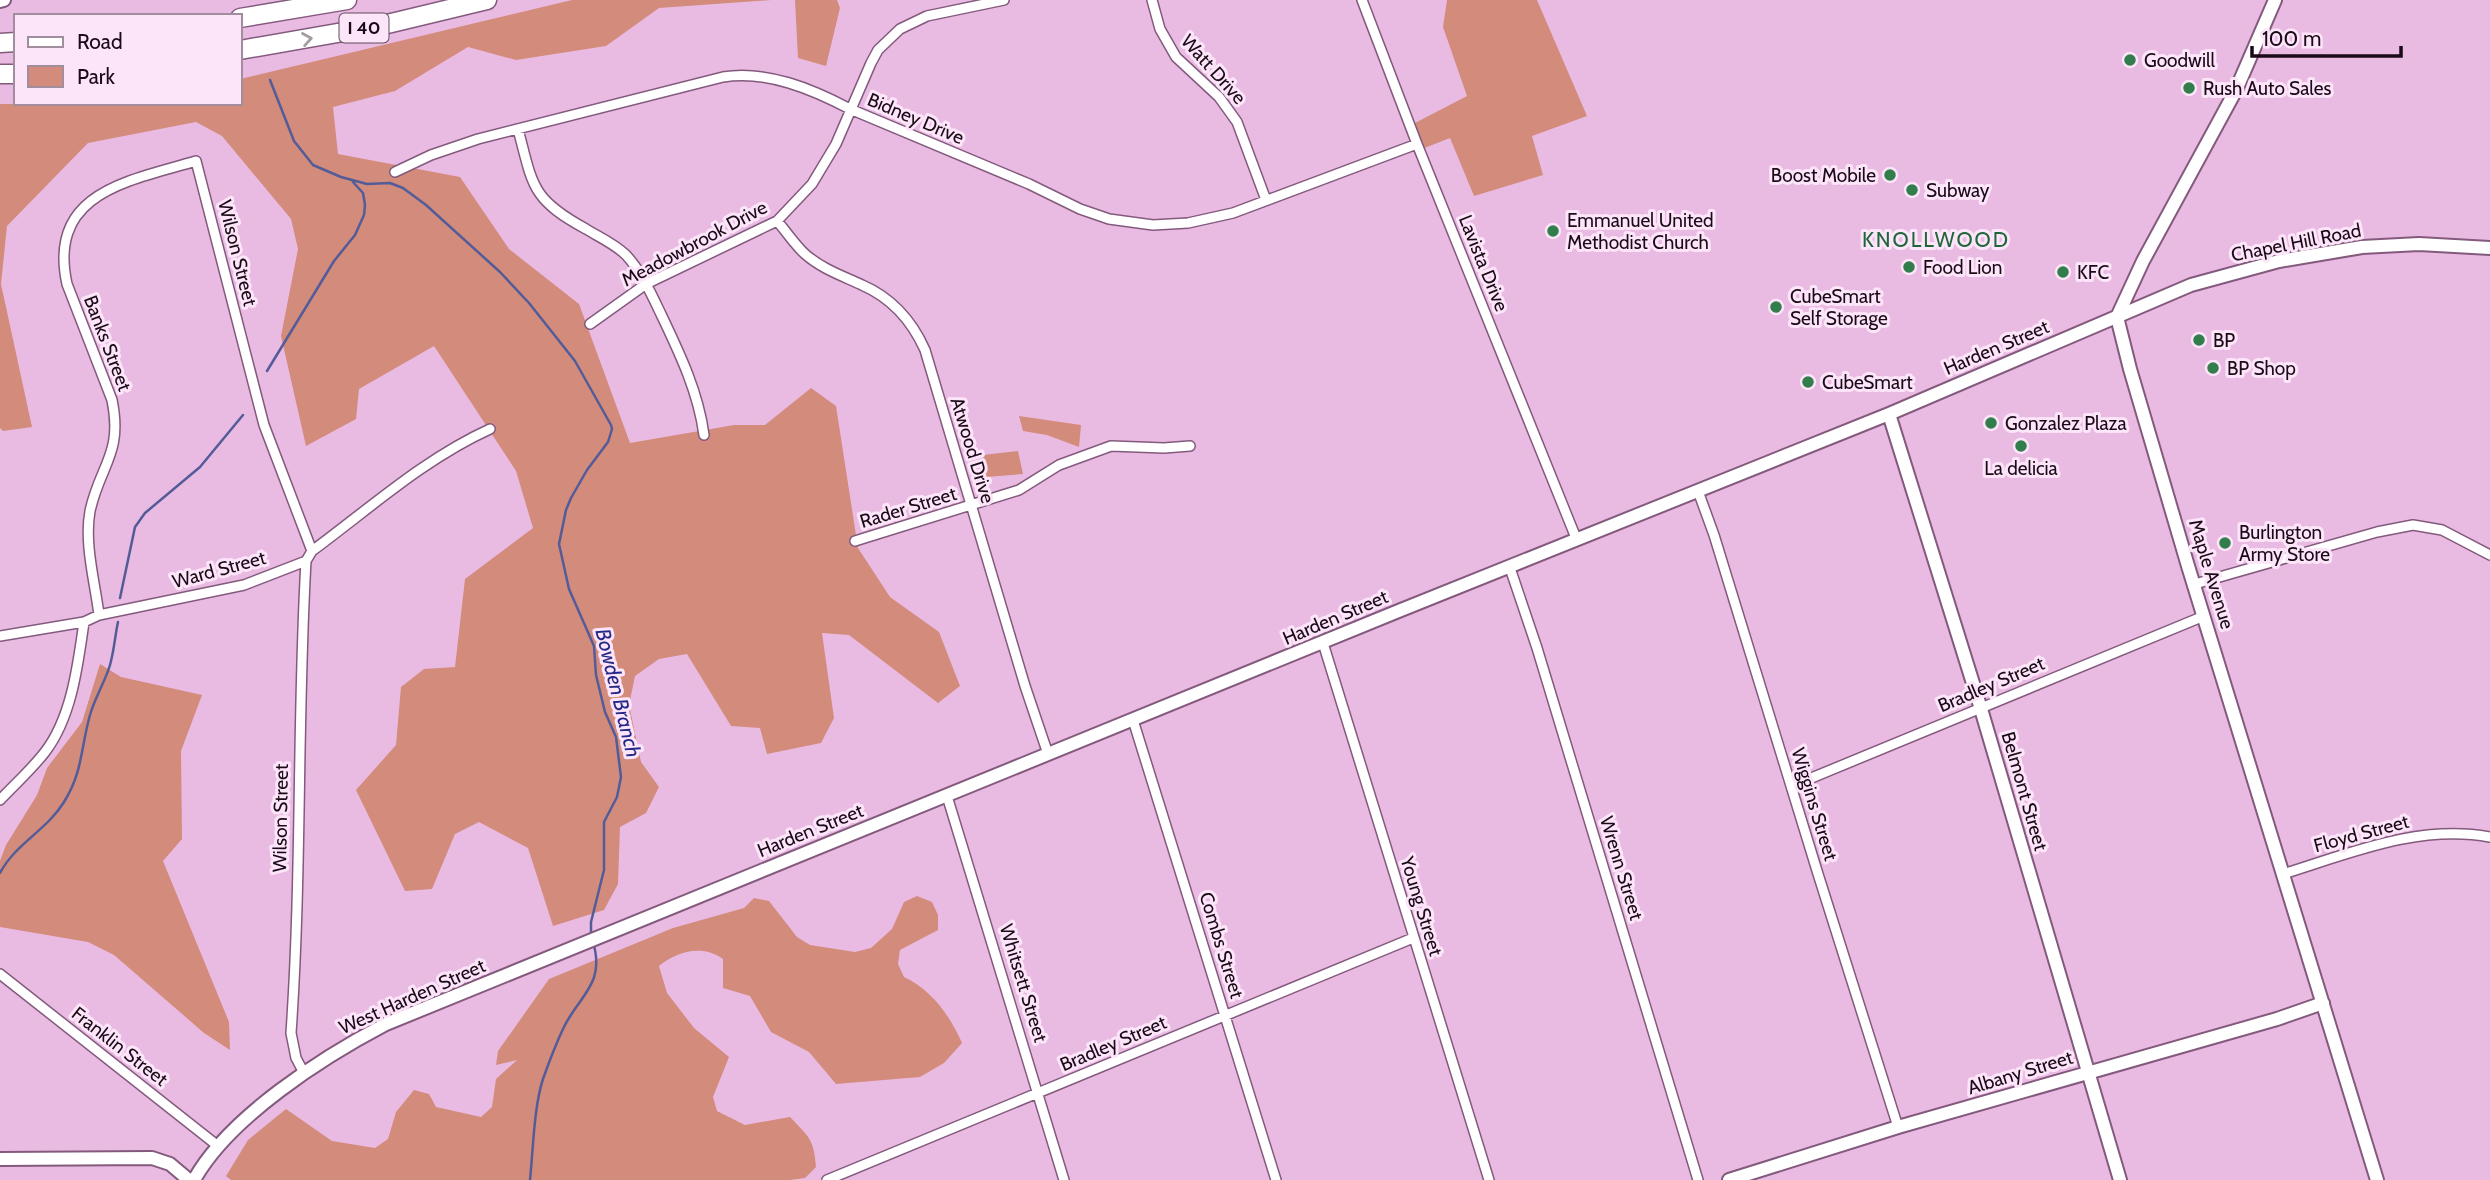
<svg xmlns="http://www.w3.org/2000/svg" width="2490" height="1180" viewBox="0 0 2490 1180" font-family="Cabin,sans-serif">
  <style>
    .green { fill: #d38b7c }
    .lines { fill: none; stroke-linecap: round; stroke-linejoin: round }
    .stream { stroke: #535c98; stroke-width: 2.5 }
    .street-casing { stroke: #835a7d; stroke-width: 12 }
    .secondary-casing { stroke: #835a7d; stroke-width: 16 }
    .highway-casing { stroke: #835a7d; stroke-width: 21 }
    .street { stroke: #fff; stroke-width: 9 }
    .secondary { stroke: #fff; stroke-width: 12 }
    .highway { stroke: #fff; stroke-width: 18 }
    .oneway { stroke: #a39da2 }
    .poi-dot { fill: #327d4c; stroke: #fde5f9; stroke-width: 2.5 }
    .labels { text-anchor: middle; stroke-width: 6; stroke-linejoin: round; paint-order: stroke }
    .shield { fill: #fde5f9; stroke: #5e4c5b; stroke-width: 2 }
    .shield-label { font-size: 18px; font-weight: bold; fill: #1a0a17 }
    .poi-label { font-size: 19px; fill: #1a0a17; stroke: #fde5f9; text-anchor: start }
    .street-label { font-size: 19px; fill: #1a0a17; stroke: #fde5f9 }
    .neighbourhood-label { font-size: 21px; letter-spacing: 2px; fill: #20663a; stroke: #fde5f9 }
    .water-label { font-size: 21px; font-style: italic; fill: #232987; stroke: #fde5f9 }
  </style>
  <rect width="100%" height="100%" fill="#eabbe2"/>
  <!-- green -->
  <path class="green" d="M572,0H771L659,8L606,46L516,60L468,47L395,91L333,107L338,154L460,177L509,249L579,304L630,443L734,425H765L811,388L836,406L858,548L890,597L939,632L960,686L938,703L849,635L822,633L834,718L821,743L767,754L760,728L731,726L687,654L659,659L635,676L629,705L641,762L659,787L646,813L620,827L618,884L604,910L553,926L528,848L479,822L455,834L432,889L405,891L356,790L396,745L401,687L424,669L455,667L465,579L533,528L516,471L434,346L359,389L356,419L306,446L281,336L298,249L291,219L222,136L196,122L88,143L7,226L1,284L32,427L3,431L0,428V104L240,103V79Z
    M795,0H837L840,8L826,66L798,58Z
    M1447,0H1537L1587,116L1532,136L1543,175L1474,196L1450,138L1422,149L1413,124L1467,96L1443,27Z
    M1019,416L1081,425L1079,447L1047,435L1023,431Z
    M1018,451L1023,474L986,477L983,455Z
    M100,664L121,677L202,695L181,751L182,839L163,861L229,1022L230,1050L204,1033L114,955L88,942L0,927V861L6,845L37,795L47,768L82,722Z
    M917,896L932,902L938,915V930L900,950L898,964L904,977C932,990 950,1016 962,1043L944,1063L920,1077L836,1084L809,1052L771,1032L750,996L723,988V959C703,944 677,951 659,966L667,993L694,1028L729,1057L713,1097L717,1111L745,1125L790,1117C809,1137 814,1139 816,1167L805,1178L790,1180H231L226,1176L248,1140L286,1109L332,1141L375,1148L388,1139L396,1112L414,1090L429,1094L436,1107L481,1117L492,1107L496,1079L517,1060L496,1065L498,1051L549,979L673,928L744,908L754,898L769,901L797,937L810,945L855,952L871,948L892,929L904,902Z"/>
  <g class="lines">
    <!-- stream -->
    <path class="stream" d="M270,80L294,141L313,165L341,177L367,184L390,183L403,188L426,205L500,272L529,303L575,361L611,425L612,429L608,442L587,470L571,498L566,510L559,544L569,589L594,646L596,675L605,712L616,737L621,777L617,797L604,822V870L591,922V936
      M267,371L334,261L355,235L364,215L365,205L363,193L353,182
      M120,598L135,527L145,513L200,467L243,415
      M0,873C15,844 47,830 64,802C83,772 81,746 90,715C95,697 105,682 110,665C114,651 115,636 118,622
      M530,1180C533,1151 534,1106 543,1079C549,1062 556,1044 563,1029C578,996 606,985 593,942"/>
    <!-- street casing -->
    <g class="street-casing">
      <path id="street" d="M1152,0L1160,29L1176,57L1219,97L1237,122L1266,200
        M1362,0L1417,144L1576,538
        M518,129C533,186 531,199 586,229C599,237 615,244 626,255C640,270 650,291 659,310C678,350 698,390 704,435
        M395,172L431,155L478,139L723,77C767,70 812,89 850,109L1029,184L1080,209L1109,219L1153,225L1188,223L1233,213L1417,144
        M777,221C786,231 795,245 805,254C822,269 843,276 862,285C892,298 912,321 925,350L1025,686L1048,754
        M590,324L646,284L777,221L812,184L836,144L871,63L878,50L900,29L927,16L1004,0
        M1698,491L1714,535L1818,874L1898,1127
        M855,541L1019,490L1059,465L1111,446L1164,448L1190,446
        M1510,568L1537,648L1698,1180
        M2195,584L2377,532L2413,525L2442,530L2490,555
        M99,615C95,582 84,544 90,511C100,465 123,454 112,400L67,284C47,192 129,181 196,161L264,425L312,551
        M0,636L84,622L99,615L244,585L306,561L312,551C369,509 424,459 490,429
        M1323,643L1489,1180
        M1133,720L1276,1180
        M1792,786L2204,616
        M947,796L1064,1180
        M0,800C15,784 32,769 45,752C72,717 78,664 84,622
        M2283,874C2351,853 2418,824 2490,837
        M0,974L218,1146
        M304,1073L296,1058L291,1033C302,876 297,718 306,561
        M827,1180L1413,938"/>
    </g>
    <!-- secondary casing -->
    <g class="secondary-casing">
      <path id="secondary" d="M2275,0L2236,90L2143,261L2117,317L2130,369L2188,566L2377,1180
        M0,1L4,0
        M1889,414L1981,709L2120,1180
        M0,1159L152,1158L170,1164L189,1180
        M194,1180C229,1117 323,1057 386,1024L1401,610L1889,414L2191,285L2279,261L2362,247L2419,244L2490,248
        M1729,1180L1898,1127L2277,1019L2323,1003"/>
    </g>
    <!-- highway casing -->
    <g class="highway-casing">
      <path id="highway" d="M240,18L347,0
        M0,43L16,42
        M240,50L383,25L487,0
        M0,74H16"/>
    </g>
    <!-- street -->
    <use href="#street" class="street"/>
    <!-- secondary -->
    <use href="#secondary" class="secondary"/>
    <!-- highway -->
    <use href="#highway" class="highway"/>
  </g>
  <!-- one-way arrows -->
  <defs><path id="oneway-chevron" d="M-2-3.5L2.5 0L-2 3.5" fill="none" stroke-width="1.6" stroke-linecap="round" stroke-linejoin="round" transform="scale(1.75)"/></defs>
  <use class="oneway" href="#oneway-chevron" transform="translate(307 39) rotate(-10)"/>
  <!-- markers -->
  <g class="poi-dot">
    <circle cx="2130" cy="60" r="7"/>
    <circle cx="2189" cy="88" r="7"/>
    <circle cx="1890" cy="175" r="7"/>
    <circle cx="1912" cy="190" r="7"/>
    <circle cx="1553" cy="231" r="7"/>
    <circle cx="1909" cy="267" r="7"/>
    <circle cx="2063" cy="272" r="7"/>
    <circle cx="1776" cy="307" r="7"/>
    <circle cx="2199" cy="340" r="7"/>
    <circle cx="2213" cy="368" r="7"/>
    <circle cx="1808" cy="382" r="7"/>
    <circle cx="1991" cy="423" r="7"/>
    <circle cx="2021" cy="446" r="7"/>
    <circle cx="2225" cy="543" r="7"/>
  </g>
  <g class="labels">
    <!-- shield labels -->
    <rect class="shield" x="339.5" y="13.5" width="49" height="29" rx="5"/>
    <g class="shield-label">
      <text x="364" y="34">I 40</text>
    </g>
    <!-- poi labels -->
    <g class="poi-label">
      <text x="2144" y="67">Goodwill</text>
      <text x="2203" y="95">Rush Auto Sales</text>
      <text x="1876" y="182" text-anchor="end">Boost Mobile</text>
      <text x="1926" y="197">Subway</text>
      <text x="1567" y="227">Emmanuel United<tspan x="1567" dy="22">Methodist Church</tspan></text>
      <text x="1923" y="274">Food Lion</text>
      <text x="2077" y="279">KFC</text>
      <text x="1790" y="303">CubeSmart<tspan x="1790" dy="22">Self Storage</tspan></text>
      <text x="2213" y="347">BP</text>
      <text x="2227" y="375">BP Shop</text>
      <text x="1822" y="389">CubeSmart</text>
      <text x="2005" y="430">Gonzalez Plaza</text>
      <text x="2021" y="475" text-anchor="middle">La delicia</text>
      <text x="2239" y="539">Burlington<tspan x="2239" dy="22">Army Store</tspan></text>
    </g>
    <!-- street labels -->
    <g class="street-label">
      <text transform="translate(1214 69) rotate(48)" y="7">Watt Drive</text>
      <text transform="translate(916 118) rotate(23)" y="7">Bidney Drive</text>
      <text transform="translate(2296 242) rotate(-11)" y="7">Chapel Hill Road</text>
      <text transform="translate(694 243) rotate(-28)" y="7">Meadowbrook Drive</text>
      <text transform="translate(238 253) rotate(76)" y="7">Wilson Street</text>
      <text transform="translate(1484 263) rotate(68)" y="7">Lavista Drive</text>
      <text transform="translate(108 343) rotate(69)" y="7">Banks Street</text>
      <text transform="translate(1996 347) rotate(-23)" y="7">Harden Street</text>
      <text transform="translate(973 450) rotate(73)" y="7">Atwood Drive</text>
      <text transform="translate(908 507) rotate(-17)" y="7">Rader Street</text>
      <text transform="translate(219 569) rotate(-15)" y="7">Ward Street</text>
      <text transform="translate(2212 574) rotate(73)" y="7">Maple Avenue</text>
      <text transform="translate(1335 617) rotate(-23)" y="7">Harden Street</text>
      <text transform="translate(1991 684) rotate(-23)" y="7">Bradley Street</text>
      <text transform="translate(2025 791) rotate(74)" y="7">Belmont Street</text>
      <text transform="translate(1815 804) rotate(73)" y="7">Wiggins Street</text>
      <text transform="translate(280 818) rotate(-89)" y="7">Wilson Street</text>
      <text transform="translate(810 830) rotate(-22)" y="7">Harden Street</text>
      <text transform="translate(2361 833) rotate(-15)" y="7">Floyd Street</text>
      <text transform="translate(1622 868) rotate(73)" y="7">Wrenn Street</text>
      <text transform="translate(1422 906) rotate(73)" y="7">Young Street</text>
      <text transform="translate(1222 945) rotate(73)" y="7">Combs Street</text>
      <text transform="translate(1024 983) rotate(73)" y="7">Whitsett Street</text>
      <text transform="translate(412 996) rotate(-24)" y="7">West Harden Street</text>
      <text transform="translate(1113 1043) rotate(-23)" y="7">Bradley Street</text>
      <text transform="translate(120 1046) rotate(38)" y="7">Franklin Street</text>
      <text transform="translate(2020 1072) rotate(-17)" y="7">Albany Street</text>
    </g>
    <!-- neighbourhood labels -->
    <g class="neighbourhood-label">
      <text x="1936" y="247">KNOLLWOOD</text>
    </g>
    <!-- water labels -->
    <g class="water-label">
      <text transform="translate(618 693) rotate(76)" y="7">Bowden Branch</text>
    </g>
  </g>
  <!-- legend -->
  <rect x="14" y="14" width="228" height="91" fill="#fde5f9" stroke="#a28d9f" stroke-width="2"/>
  <rect x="28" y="37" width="35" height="10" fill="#ffffff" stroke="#a28d9f" stroke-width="2"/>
  <text x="77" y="49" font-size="21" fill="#1a0a17">Road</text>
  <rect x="28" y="66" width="35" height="21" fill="#d38b7c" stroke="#a28d9f" stroke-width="2"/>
  <text x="77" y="84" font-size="21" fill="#1a0a17">Park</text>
  <!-- scale -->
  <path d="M2252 46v10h149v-10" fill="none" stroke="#1a0a17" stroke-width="3.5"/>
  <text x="2262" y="46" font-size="21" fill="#1a0a17" stroke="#fde5f9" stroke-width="5" paint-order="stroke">100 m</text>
</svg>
